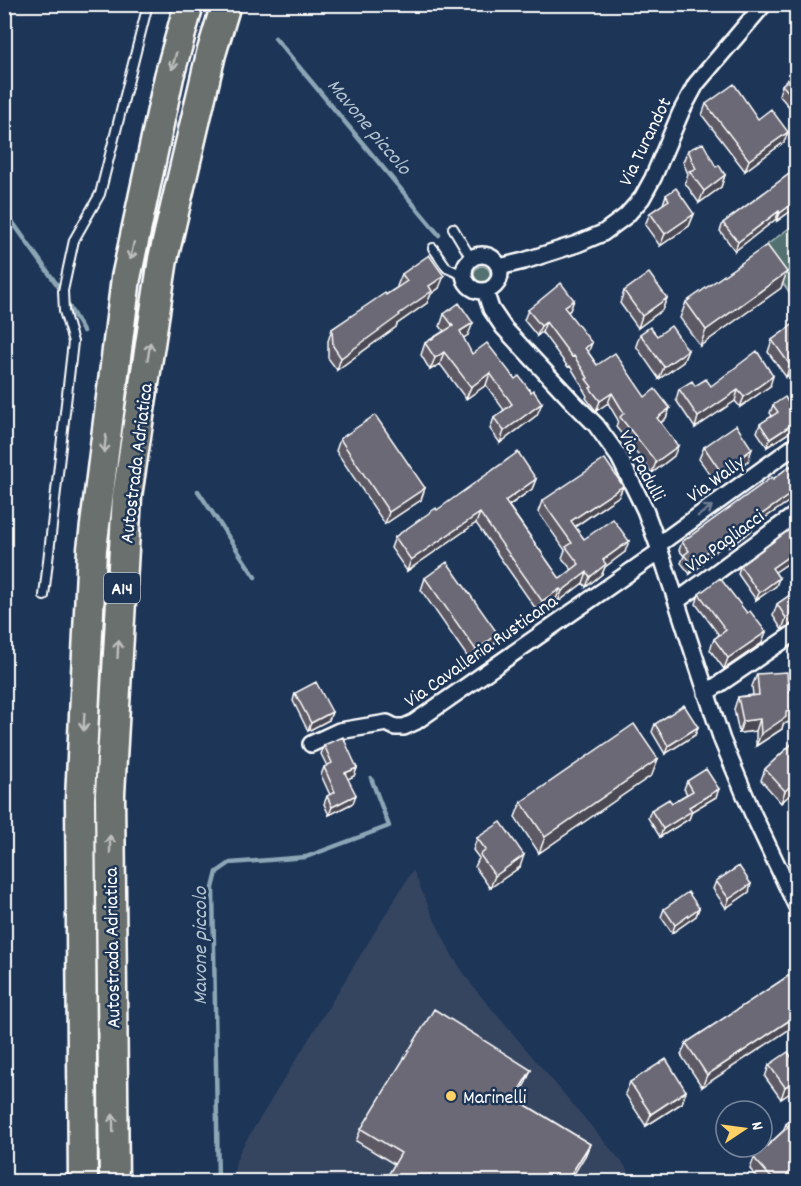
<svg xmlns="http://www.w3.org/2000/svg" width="801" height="1186" viewBox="0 0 801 1186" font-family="Dekko,sans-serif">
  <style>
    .built { fill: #354560 }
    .green { fill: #527170; stroke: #a8b8b8; stroke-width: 1.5 }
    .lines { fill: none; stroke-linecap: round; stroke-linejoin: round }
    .stream { stroke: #8ca6b6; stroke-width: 4.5 }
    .service-casing { stroke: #fff; stroke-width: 12 }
    .minor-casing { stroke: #fff; stroke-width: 20 }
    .motorway-casing { stroke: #fff; stroke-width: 33 }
    .service { stroke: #1d3557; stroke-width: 8 }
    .minor { stroke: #1d3557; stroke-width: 15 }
    .motorway { stroke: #6b706d; stroke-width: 28 }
    .wall { fill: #5d5a65; stroke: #fff; stroke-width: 1.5 }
    .shaded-wall { fill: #4c4a53; stroke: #fff; stroke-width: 1.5 }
    .building { fill: #6c6976; stroke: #fff; stroke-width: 1.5 }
    .oneway { stroke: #bcbfbd }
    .oneway2 { stroke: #6c7c92 }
    .poi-dot { fill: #ffd166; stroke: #1d3557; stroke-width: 2 }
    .labels { text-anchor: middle; stroke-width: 5; stroke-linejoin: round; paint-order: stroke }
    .shield { fill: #1d3557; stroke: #bbc2cd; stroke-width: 1.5 }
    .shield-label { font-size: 18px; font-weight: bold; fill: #fff }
    .street-label { font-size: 20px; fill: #fff; stroke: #1d3557 }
    .poi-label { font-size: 20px; fill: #fff; stroke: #1d3557; text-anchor: start }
    .water-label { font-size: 21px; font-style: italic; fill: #b2c3cf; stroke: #1d3557 }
  </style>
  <rect width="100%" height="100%" fill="#1d3557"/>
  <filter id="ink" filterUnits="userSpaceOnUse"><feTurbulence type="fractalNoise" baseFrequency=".0167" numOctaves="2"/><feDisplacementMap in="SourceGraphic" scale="12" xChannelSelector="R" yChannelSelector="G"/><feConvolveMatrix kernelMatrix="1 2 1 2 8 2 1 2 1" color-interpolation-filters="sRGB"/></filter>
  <g filter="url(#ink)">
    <!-- built -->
    <path class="built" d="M413,870L433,917L453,957L474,988L625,1166L634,1181L233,1182L236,1161L241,1149Z"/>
    <!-- green -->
    <path class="green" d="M796,223V302L760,250Z
      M474 274a8 8 0 1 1 16 0a8 8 0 1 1-16 0Z"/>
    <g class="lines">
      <!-- stream -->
      <path class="stream" d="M275,38L439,235
        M4,210L58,286
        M67,303L83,331
        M198,491L255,577
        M218,1182L213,888L217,872L230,863L306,857L389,826L371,778"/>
      <!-- service casing -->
      <g class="service-casing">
        <path id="service" d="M453,228L471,258
          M433,248L447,268L463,275
          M44,596L73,342L64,311L63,291L74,240L100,194L148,4"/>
      </g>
      <!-- minor casing -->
      <g class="minor-casing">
        <path id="minor" d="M464 273a18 18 0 1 1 36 0a18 18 0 1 1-36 0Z
          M499,267L524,261L577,244L603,233L626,216L642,198L653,178L681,112L696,84L764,4
          M485,291L491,309L504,328L574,403L596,425L619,457L645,510L658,545L722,740L752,812L796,905
          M658,545L796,445
          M677,601L796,514
          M706,693L796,632
          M311,744L339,731L387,723L395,727H404L415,722L660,551"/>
      </g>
      <!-- motorway casing -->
      <g class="motorway-casing">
        <path id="motorway" d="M83,1182L80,799L92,549L126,278L169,77L189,4
          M114,1182L110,794L127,496L163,259L211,54L226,4"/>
      </g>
      <!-- service -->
      <use href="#service" class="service"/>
      <!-- minor -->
      <use href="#minor" class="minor"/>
      <!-- motorway -->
      <use href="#motorway" class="motorway"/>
    </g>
    <!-- wall -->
    <path class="wall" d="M796,72V115L779,95L782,85Z
      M706,104L758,119L788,132L784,142L745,171L702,115Z
      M688,150L716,167L725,175L721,187L699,203L685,183L688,174L683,162Z
      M796,169V207L777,221L776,219L735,251L720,231L723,223Z
      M666,195L694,214L689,226L660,246L645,225L650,213L663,204Z
      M402,274L439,288L431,294L427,303L397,324L396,327L337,370L328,358V341L332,329L398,287L397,286Z
      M781,288L700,346L680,318L686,302Z
      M624,291L667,298L662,310L638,328L620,303Z
      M574,300L570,310L568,312L588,352L597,365L645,397L670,408L666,418L661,423L674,456L652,473L616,427L618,420L608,403L596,411L586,398L587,396L583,389V387L570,366L568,367L542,332L537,336L524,320L528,310Z
      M444,314L468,335L463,338L472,354L537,415L500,443L490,429L494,418L504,410L486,385L466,399L440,364L430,370L421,355L425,343L444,331L440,326Z
      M796,325V369L786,377L768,352L772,340Z
      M640,334L657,336L688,350L683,362L659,379L636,346Z
      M695,386H770L740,407L735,401L695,428L676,400L679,389Z
      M773,405L796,415V428L767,447L757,432L760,424L772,416L770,413Z
      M340,439L421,500L385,524L336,451Z
      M704,447L748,461L716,483L699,459Z
      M790,466L796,505L791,506L788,502L753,526L751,531L729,547L727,543L705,559L702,565L690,574L681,563L684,556L679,550L682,542L773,479Z
      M536,479L532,489L509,506L560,579L572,570L562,558L565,550L538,512L542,501L623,486L619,496L575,527L584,539L625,552L605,567L602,574L586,587L583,583L558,602L556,599L538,612L476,523L407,571L391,548L395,537L437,510Z
      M796,525V559V558L775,572L779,578L776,586L756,600L738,574L740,566Z
      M425,578L494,646L471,662L421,590Z
      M796,591V623L795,622L782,630L773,616L777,604Z
      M699,594L762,643L724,669L710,650L714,639L719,635L696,604Z
      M757,674L788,691H796V710L793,721L783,724L782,729L756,746V731L739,733L734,709L738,697L753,695L752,686Z
      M295,693L332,712L329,720L308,731L293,701Z
      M655,724L698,727L695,735L665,754L652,732Z
      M796,740V789L781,803L761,780L765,769Z
      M324,745L357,768L354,776L347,779L353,803L329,815L324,804L327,796L330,795L321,775L324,767L327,766L321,754Z
      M652,775L539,853L515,817L521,802Z
      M687,781L716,797L692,811L689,819L660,837L648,818L651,810L672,803L687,794L684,789Z
      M477,838L520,867L490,888L475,867L479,858L473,850Z
      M716,881L749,892L726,908L713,889Z
      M699,908L696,916L672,933L661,917L664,909Z
      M796,971L702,1087L681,1055L686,1043Z
      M796,1054V1089L781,1099L765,1077L769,1065L792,1058Z
      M531,1070L526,1082L516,1099L590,1144L585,1156L394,1164L356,1141L361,1129Z
      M630,1082L686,1091L682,1103L646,1126L625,1094Z
      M796,1115V1182H761L750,1169L754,1158L783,1131L786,1124Z"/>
    <!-- shaded-wall -->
    <path class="shaded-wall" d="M788,132L784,142L745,171L749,160Z
      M725,175L721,187L699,203L704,191Z
      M796,201V207L777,221L780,213Z
      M779,211L776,219L735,251L738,242Z
      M694,214L689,226L660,246L665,234Z
      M787,272L781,288L700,346L706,330Z
      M444,276L439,288L431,294L427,303L397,324L396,327L337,370L341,358L399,314L429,286Z
      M667,298L662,310L638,328L642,316Z
      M574,300L570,310L561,317L564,307Z
      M546,322L542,332L537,336L541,326Z
      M473,323L468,335L456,343L460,331Z
      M592,343L588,353L585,348Z
      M688,350L683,362L659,379L664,367Z
      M444,352L440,364L430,370L435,358Z
      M796,360V369L786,377L790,365Z
      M490,373L486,385L466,399L471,387Z
      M773,376L770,386L740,407L744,397Z
      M738,390L735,401L695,428L698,417Z
      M612,393L608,403L596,411L600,401Z
      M542,403L537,415L500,443L504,431Z
      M670,408L666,418L654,428L657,418Z
      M796,422V428L767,447L770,439Z
      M678,446L674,456L652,473L656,462Z
      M752,449L748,461L716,483L721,472Z
      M536,479L532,489L501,511L505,501Z
      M623,486L619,496L567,532L571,521Z
      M425,488L421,500L385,524L389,512Z
      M791,494L788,502L753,526L751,531L729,547L732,539L752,521Z
      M794,498H796V505L791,506Z
      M480,513L476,523L407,571L411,560Z
      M729,535L727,543L705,559L702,565L690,574L693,567L703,555Z
      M629,541L625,552L605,567L602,574L586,587L590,577L603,560Z
      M796,551V558L769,576L772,568Z
      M587,572L583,583L558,602L562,591Z
      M779,578L776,586L756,600L759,593Z
      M560,589L556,599L538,612L542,601Z
      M796,612V618L795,622L782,630L786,618Z
      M766,632L762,643L724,669L728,658Z
      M498,634L494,646L471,662L476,650Z
      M796,709L793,721L783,724L782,729L756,746L761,734L786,712Z
      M332,712L329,720L308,731L311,723Z
      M760,719L756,731L739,733L743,721Z
      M698,727L695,735L665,754L668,746Z
      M658,759L652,775L539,853L545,837Z
      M357,768L354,776L342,782L345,773Z
      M796,781V789L781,803L785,791Z
      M719,789L716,797L692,811L689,819L660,837L663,829L689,807Z
      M356,795L353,803L329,815L332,807Z
      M524,855L520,867L490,888L495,876Z
      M751,884L749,892L726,908L729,899Z
      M699,908L696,916L672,933L675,925Z
      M796,1016V1025L702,1087L707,1075Z
      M531,1070L526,1082L510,1110L514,1098Z
      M796,1080V1089L781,1099L785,1087Z
      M686,1091L682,1103L646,1126L651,1114Z
      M590,1144L585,1156L569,1182H566Z"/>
    <!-- building -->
    <path class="building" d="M796,72V100L782,85Z
      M734,84L758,119L771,109L788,132L749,160L706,104Z
      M703,143L716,167L719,165L725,175L704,191L689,171L696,169L688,150Z
      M796,169V201L780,213L779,211L738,242L723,223Z
      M676,188L694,214L665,234L650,213L669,200L666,195Z
      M767,245L787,272L706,330L686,302Z
      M429,255L444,276L429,286L432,291L399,314L400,315L341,358L333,346L332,329L385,293L386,295L407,281L402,274Z
      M649,273L667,298L642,316L624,291Z
      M561,283L574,300L564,307L592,343L585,348L597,365L615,353L645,397L655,389L670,408L657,418L678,446L656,462L620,417L624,413L612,393L600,401L590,388L592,387L586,379L588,378L574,356L572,357L546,322L541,326L528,310Z
      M459,303L473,323L460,331L472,354L487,343L515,379L519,376L531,392L533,390L542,403L504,431L494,418L512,404L490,373L471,387L444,352L435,358L425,343L453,326L444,314Z
      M795,323L796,325V360L790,365L772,340Z
      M671,326L688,350L664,367L640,334L650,327L657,336Z
      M757,351L773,376L744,397L738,390L698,417L679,389L692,381L695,386L706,379L711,386Z
      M785,397L796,415V422L770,439L760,424L778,412L773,405Z
      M375,415L425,488L389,512L340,439Z
      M736,425L752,449L721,472L704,447Z
      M518,452L536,479L505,501L560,579L579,564L566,547L572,543L542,501L605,459L623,486L571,521L584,539L613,519L629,541L603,560L606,564L590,577L587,572L562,591L560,589L542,601L480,513L411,560L395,537L436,508L437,510Z
      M796,463V498H794L791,494L752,521L754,523L732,539L729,535L703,555L705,558L693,567L684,555L689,551L682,542L772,477L773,479L790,466L791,467Z
      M796,525V551L772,568L779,578L759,593L740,566Z
      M447,562L498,634L476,650L425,578Z
      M720,578L747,613L750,611L766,632L728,658L714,639L726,630L699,594Z
      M796,591V612L786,618L777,604Z
      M787,672L788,691H796V709L786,712V717L761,734L760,719L743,721L738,697L759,695L757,674Z
      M316,682L332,712L311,723L295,693Z
      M684,705L698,727L668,746L655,724Z
      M634,724L658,759L545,837L521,802Z
      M343,737L357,768L345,773L356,795L332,807L327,796L335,792L324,767L332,763L324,745Z
      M796,740V781L785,791L765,769Z
      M706,769L719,789L689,807L692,811L663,829L651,810L669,799L672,803L693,791L687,781Z
      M501,822L524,855L495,876L480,855L486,850L477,838Z
      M739,866L751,884L729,899L716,881Z
      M688,892L699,908L675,925L664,909Z
      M796,971V1016L707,1075L686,1043Z
      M434,1009L531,1070L514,1098L590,1144L566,1182H384L401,1153L361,1129Z
      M788,1052L792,1058L796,1054V1080L785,1087L769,1065Z
      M666,1059L686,1091L651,1114L630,1082Z
      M796,1115V1182H775L754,1158L788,1127L786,1124Z"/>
    <!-- one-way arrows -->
    <defs><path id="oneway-shaft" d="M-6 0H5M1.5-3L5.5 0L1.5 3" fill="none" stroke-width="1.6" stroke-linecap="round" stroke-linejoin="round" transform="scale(1.5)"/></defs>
    <g class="oneway">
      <use href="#oneway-shaft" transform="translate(174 61) rotate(105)"/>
      <use href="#oneway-shaft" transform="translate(132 251) rotate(102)"/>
      <use href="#oneway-shaft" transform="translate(149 351) rotate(-81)"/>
      <use href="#oneway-shaft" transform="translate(105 444) rotate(97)"/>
      <use href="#oneway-shaft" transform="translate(118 649) rotate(-87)"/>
      <use href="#oneway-shaft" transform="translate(84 722) rotate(93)"/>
      <use href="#oneway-shaft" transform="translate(110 844) rotate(-90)"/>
      <use href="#oneway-shaft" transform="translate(113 1123) rotate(-91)"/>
    </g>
    <use class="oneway2" href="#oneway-shaft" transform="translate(705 511) rotate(-36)"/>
  </g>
  <!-- markers -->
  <circle class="poi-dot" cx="451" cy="1096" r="6"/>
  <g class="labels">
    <!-- shield labels -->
    <rect class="shield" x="104" y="573" width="36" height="30" rx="4.5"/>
    <g class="shield-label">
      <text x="122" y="594">A14</text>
    </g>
    <!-- street labels -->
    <g class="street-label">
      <text transform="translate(644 141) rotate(-64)" y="7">Via Turandot</text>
      <text transform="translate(135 463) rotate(-83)" y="7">Autostrada Adriatica</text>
      <text transform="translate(643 465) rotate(62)" y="7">Via Padulli</text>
      <text transform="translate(715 478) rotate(-36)" y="7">Via Wally</text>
      <text transform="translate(724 540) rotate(-36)" y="7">Via Pagliacci</text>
      <text transform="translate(480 650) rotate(-35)" y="7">Via Cavalleria Rusticana</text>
      <text transform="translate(111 948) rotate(-91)" y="7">Autostrada Adriatica</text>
    </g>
    <!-- poi labels -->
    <g class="poi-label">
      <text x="463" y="1103">Marinelli</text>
    </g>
    <!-- water labels -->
    <g class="water-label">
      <text transform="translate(370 126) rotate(50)" y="7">Mavone piccolo</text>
      <text transform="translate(199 946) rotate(-90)" y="7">Mavone piccolo</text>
    </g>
  </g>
  <!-- margin -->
  <rect width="801" height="1186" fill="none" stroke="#1d3557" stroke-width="24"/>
  <rect x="12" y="12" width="777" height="1162" fill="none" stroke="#fff" stroke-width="2" filter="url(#ink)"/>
  <!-- north arrow -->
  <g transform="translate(744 1129) rotate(77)"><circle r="28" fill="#1d3557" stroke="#77869a" stroke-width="1.5"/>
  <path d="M0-4.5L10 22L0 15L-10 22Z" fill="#ffd166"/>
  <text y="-9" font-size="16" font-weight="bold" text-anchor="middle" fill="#ffffff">N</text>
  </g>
</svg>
